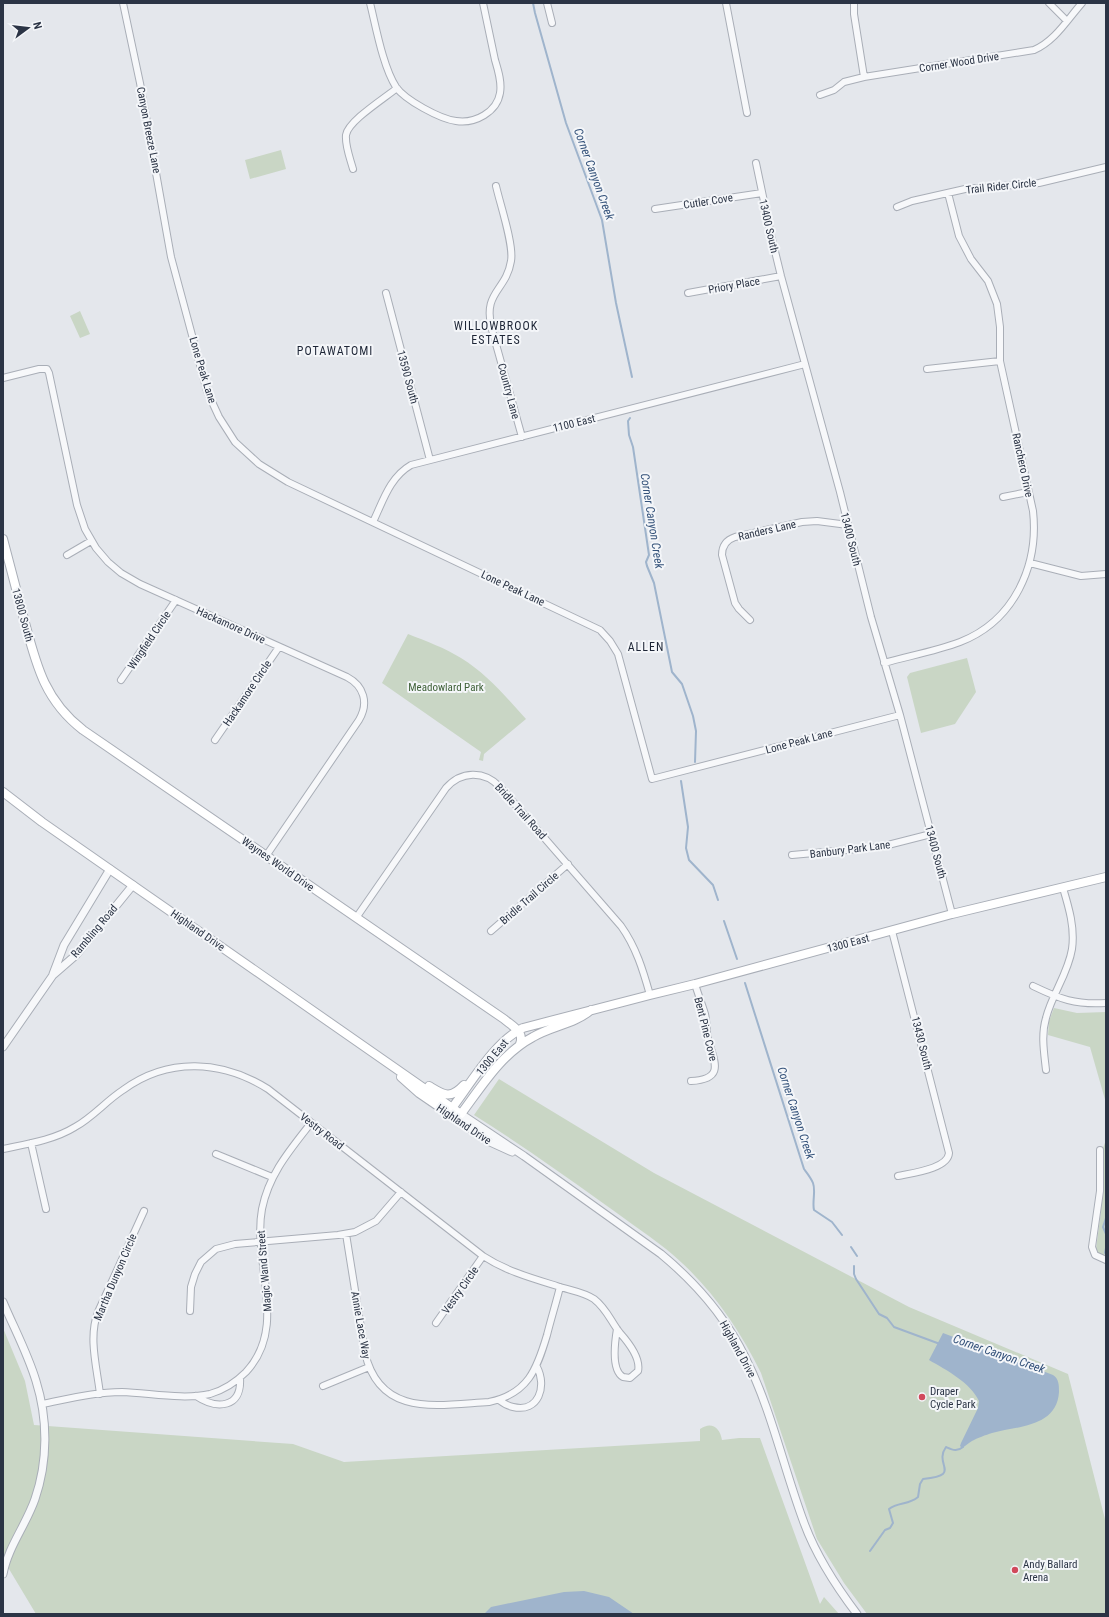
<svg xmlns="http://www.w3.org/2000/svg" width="1109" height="1617" viewBox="0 0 1109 1617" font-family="'Roboto Condensed',sans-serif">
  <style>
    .green { fill: #c9d6c5 }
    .water { fill: #9fb4cc }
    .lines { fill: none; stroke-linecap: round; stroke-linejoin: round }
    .stream { stroke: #9fb4cc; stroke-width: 2 }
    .minor-casing { stroke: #a9aeb7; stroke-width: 8 }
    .tertiary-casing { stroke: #a9aeb7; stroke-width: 9 }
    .secondary-casing { stroke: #a9aeb7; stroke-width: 10 }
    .minor { stroke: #f7f8fa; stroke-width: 6 }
    .tertiary { stroke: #f7f8fa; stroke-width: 7 }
    .secondary { stroke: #fff; stroke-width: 8 }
    .poi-dot { fill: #d1495b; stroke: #f4f6f9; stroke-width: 1.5 }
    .labels { text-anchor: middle; stroke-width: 4; stroke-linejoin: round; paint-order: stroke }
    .street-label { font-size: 11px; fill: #2b3445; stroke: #f4f6f9 }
    .park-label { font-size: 11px; fill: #3f6138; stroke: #f4f6f9 }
    .poi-label { font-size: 11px; fill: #2b3445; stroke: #f4f6f9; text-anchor: start }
    .water-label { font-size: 12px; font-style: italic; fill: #34527a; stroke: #f4f6f9 }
    .neighbourhood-label { font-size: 12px; letter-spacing: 1px; fill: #1d2536; stroke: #f4f6f9 }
  </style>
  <rect width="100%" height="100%" fill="#e4e7ec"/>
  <!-- green -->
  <path class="green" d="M281,150L286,169L250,179L245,160Z
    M80,311L90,334L80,338L70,316Z
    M408,634C426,641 445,648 461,658C487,674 506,697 526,719L484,754L483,761L479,760L481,752L382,683Z
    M967,658L976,692L955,724L921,733L907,677L910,673Z
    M1054,1008L1077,1013L1106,1012V1103L1090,1047L1048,1035L1049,1021Z
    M499,1079L654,1173L909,1307L1068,1374L1106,1523V1614H867L844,1583L817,1539L761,1373C738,1326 707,1282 666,1249C644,1232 622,1217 600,1201C558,1171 517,1142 474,1115Z
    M1106,1140V1256L1098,1253L1096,1249L1101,1211L1103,1148Z
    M3,1328L25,1381L34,1425L293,1444L344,1462L700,1441V1429C711,1421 720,1427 722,1440L739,1438H760L820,1604L824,1597L839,1614H36L3,1559Z"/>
  <!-- water -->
  <path class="water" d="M943,1333L1053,1375C1059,1379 1059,1385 1059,1392C1057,1427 1018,1426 992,1433C986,1435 977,1438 972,1441C968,1443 966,1446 962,1448L960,1446L961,1443L978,1408L979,1401C970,1382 946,1370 929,1360Z
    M584,1591L609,1597L634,1614H484L491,1607L564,1592Z"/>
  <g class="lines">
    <!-- stream -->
    <path class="stream" d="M533,3L535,13L566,123L602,220L616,303L632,377
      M630,418L628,421L629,435L633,447L649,555L646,562L647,566L654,583L672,672L682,684L693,716L696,731L695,762
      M681,781L688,827L686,848L689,860L713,885L718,900
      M724,921L737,959
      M745,983L804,1169C807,1173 811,1178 813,1183C816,1191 812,1202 814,1210L832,1222L842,1235
      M1106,1218L1103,1227L1106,1234
      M851,1247L857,1256
      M1105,1253L1106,1248
      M854,1266V1274L856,1279L879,1314L887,1318L894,1327L940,1344
      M870,1551L885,1530L890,1528L893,1523L889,1509C898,1502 909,1505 918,1497L920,1484L923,1479C963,1475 933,1465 946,1447C953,1450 957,1452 963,1447"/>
    <!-- minor casing -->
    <g class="minor-casing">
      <path id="minor" d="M123,3L140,83L171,257L207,391L219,417L235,442L259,464L288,482L600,630L610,641L618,654L652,779L900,715
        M370,3C376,27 383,67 396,87C405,100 440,119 456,121C475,124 497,112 500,93C502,82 498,70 495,60C491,41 487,22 483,3
        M547,3L552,23
        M726,3L747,113
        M854,3V14L864,77
        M1049,3L1066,20
        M820,95L834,90L844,82L864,77L1034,50C1055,41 1067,20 1082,3
        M756,163L771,235L781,276L840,492L871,617L900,715L952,914
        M353,169C350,158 345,146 346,135C348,121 385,98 397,88
        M496,186C500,204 514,245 511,261C506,292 482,291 492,330L522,437
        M897,207L912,201L965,189L1039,183L1106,167
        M655,209L762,193
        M386,293L430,460
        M688,293L781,276
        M927,369L1000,361
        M3,378L39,369H47L49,373L77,505L85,529L96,548L108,562L121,573L140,584L347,677C364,686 369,703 359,720L266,856
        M1003,497L1028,492
        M373,522C383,501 390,477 411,465L805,364
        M67,555L91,541
        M1030,563L1081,576L1106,574
        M750,620L739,609L735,603L722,555C722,546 726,540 735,537L802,522L817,521L848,525
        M884,663C909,656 936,651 960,642C1014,621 1039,566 1033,511L1000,361V327L997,304L988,281L971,259L959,236L948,193
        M121,680L176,600
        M215,740L279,647
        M792,855L880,847L931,834
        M356,918L446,788C461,771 484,770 500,787L621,926C636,947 643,970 650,995
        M491,931L568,864
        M892,931L949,1153C948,1169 911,1173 898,1176
        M1033,986C1060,999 1075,1005 1106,1003
        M1046,1070C1044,1052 1041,1035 1046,1018C1052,994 1068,974 1072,949C1075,928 1069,908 1063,888
        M691,1081C726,1079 714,1061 708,1039C706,1031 707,1022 705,1014C702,1004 698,994 695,984
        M31,1143L46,1209
        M3,1149C27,1144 54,1140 75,1127C93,1117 106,1101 123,1090C168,1057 222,1060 268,1089L483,1256C506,1271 531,1278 557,1286C569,1290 584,1292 594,1299C607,1309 611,1322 620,1333C628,1342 641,1358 638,1371L630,1378L623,1377C611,1370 615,1341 617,1329
        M1100,1150V1191L1092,1247L1095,1255L1106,1260
        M216,1154L272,1177
        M346,1234L365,1353C380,1418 438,1405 489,1402C528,1394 537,1369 547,1335C551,1319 556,1303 560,1287
        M190,1311L191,1287L195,1274L201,1262L216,1249L235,1244L338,1235L355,1232L376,1221L401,1192
        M436,1323L483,1256
        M323,1386L369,1367
        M100,1394C97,1368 88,1337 98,1312L144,1211
        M196,1396C217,1410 242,1408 240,1378
        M499,1400C503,1403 508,1406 513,1407C539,1413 547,1386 537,1367
        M42,1404C68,1399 95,1392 122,1392C150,1393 183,1400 210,1394C224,1390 236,1382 246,1372C289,1326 252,1263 262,1209C269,1174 290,1150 311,1123"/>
    </g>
    <!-- tertiary casing -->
    <g class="tertiary-casing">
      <path id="tertiary" d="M53,974L64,945L110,869
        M3,1047L53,975L76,955L133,885
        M461,1114L524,1156L661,1254C696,1283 725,1316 745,1357C771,1408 783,1466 803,1520C815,1554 835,1585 857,1614
        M457,1119L490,1142L512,1152
        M3,1302C14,1328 28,1354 36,1381C48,1419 48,1461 35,1499C26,1525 8,1547 3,1574"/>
    </g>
    <!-- secondary casing -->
    <g class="secondary-casing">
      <path id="secondary" d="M3,539C10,566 17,593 24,619C36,664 44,700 83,730L504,1019C512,1026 525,1032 520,1044
        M3,792L42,822L461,1114C482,1086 501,1054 533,1037C552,1026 574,1024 591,1010
        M401,1077L419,1093L457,1119
        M429,1086C444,1095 450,1100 464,1085
        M452,1108C471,1083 495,1041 523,1028L650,995L695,984L952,914L1106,877"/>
    </g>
    <!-- minor -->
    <use href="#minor" class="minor"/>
    <!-- tertiary -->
    <use href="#tertiary" class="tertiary"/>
    <!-- secondary -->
    <use href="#secondary" class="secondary"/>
  </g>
  <!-- markers -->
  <g class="poi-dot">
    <circle cx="922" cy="1397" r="4"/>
    <circle cx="1015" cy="1570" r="4"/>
  </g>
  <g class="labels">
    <!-- street labels -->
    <g class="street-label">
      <text transform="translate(959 62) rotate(-9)" y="4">Corner Wood Drive</text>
      <text transform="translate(149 130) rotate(79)" y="4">Canyon Breeze Lane</text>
      <text transform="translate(1001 186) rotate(-6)" y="4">Trail Rider Circle</text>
      <text transform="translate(708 201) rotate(-9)" y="4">Cutler Cove</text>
      <text transform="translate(769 226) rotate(77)" y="4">13400 South</text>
      <text transform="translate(734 285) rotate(-10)" y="4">Priory Place</text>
      <text transform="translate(203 370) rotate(73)" y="4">Lone Peak Lane</text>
      <text transform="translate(408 377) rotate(75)" y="4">13590 South</text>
      <text transform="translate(509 391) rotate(75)" y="4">Country Lane</text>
      <text transform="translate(574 423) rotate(-14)" y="4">1100 East</text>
      <text transform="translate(1023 465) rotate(78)" y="4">Ranchero Drive</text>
      <text transform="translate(767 530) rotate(-13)" y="4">Randers Lane</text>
      <text transform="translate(851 539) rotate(76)" y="4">13400 South</text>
      <text transform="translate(513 588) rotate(25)" y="4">Lone Peak Lane</text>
      <text transform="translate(23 615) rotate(75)" y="4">13800 South</text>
      <text transform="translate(231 625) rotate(24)" y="4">Hackamore Drive</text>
      <text transform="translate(149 640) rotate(-56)" y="4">Wingfield Circle</text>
      <text transform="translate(247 693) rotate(-56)" y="4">Hackamore Circle</text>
      <text transform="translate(799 741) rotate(-15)" y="4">Lone Peak Lane</text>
      <text transform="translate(521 811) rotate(48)" y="4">Bridle Trail Road</text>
      <text transform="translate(850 849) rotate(-7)" y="4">Banbury Park Lane</text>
      <text transform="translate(936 852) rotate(75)" y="4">13400 South</text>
      <text transform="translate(278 864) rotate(35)" y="4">Waynes World Drive</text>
      <text transform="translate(529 898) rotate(-41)" y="4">Bridle Trail Circle</text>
      <text transform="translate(198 930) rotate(35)" y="4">Highland Drive</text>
      <text transform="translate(94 931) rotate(-50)" y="4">Rambling Road</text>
      <text transform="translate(848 943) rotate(-15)" y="4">1300 East</text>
      <text transform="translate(706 1029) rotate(76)" y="4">Bent Pine Cove</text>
      <text transform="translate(922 1043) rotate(76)" y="4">13430 South</text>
      <text transform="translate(492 1057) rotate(-50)" y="4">1300 East</text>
      <text transform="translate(464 1124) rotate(34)" y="4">Highland Drive</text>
      <text transform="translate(322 1131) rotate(38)" y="4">Vestry Road</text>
      <text transform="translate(264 1271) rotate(-95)" y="4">Magic Wand Street</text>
      <text transform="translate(115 1277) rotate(-67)" y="4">Martha Dunyon Circle</text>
      <text transform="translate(460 1290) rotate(-55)" y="4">Vestry Circle</text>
      <text transform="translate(361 1325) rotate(80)" y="4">Annie Lace Way</text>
      <text transform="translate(738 1349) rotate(61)" y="4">Highland Drive</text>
    </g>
    <!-- park labels -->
    <g class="park-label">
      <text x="446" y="691">Meadowlard Park</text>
    </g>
    <!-- poi labels -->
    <g class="poi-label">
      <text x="930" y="1395">Draper<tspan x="930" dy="13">Cycle Park</tspan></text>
      <text x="1023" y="1568">Andy Ballard<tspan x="1023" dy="13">Arena</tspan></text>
    </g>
    <!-- water labels -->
    <g class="water-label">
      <text transform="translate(594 174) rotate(70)" y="4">Corner Canyon Creek</text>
      <text transform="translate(652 521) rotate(81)" y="4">Corner Canyon Creek</text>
      <text transform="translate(796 1113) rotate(72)" y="4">Corner Canyon Creek</text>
      <text transform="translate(999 1354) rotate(19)" y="4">Corner Canyon Creek</text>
    </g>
    <!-- neighbourhood labels -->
    <g class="neighbourhood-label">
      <text x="496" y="330">WILLOWBROOK<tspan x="496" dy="14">ESTATES</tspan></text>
      <text x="335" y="355">POTAWATOMI</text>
      <text x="646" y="651">ALLEN</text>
    </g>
  </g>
  <!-- border -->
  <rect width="1109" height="1617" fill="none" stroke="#2b3445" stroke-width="8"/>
  <!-- north arrow -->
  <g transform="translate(28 28) rotate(75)" stroke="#f4f6f9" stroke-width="3" paint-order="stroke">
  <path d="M0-3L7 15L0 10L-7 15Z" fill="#2b3445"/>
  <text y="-6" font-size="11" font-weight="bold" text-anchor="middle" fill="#2b3445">N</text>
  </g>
</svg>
